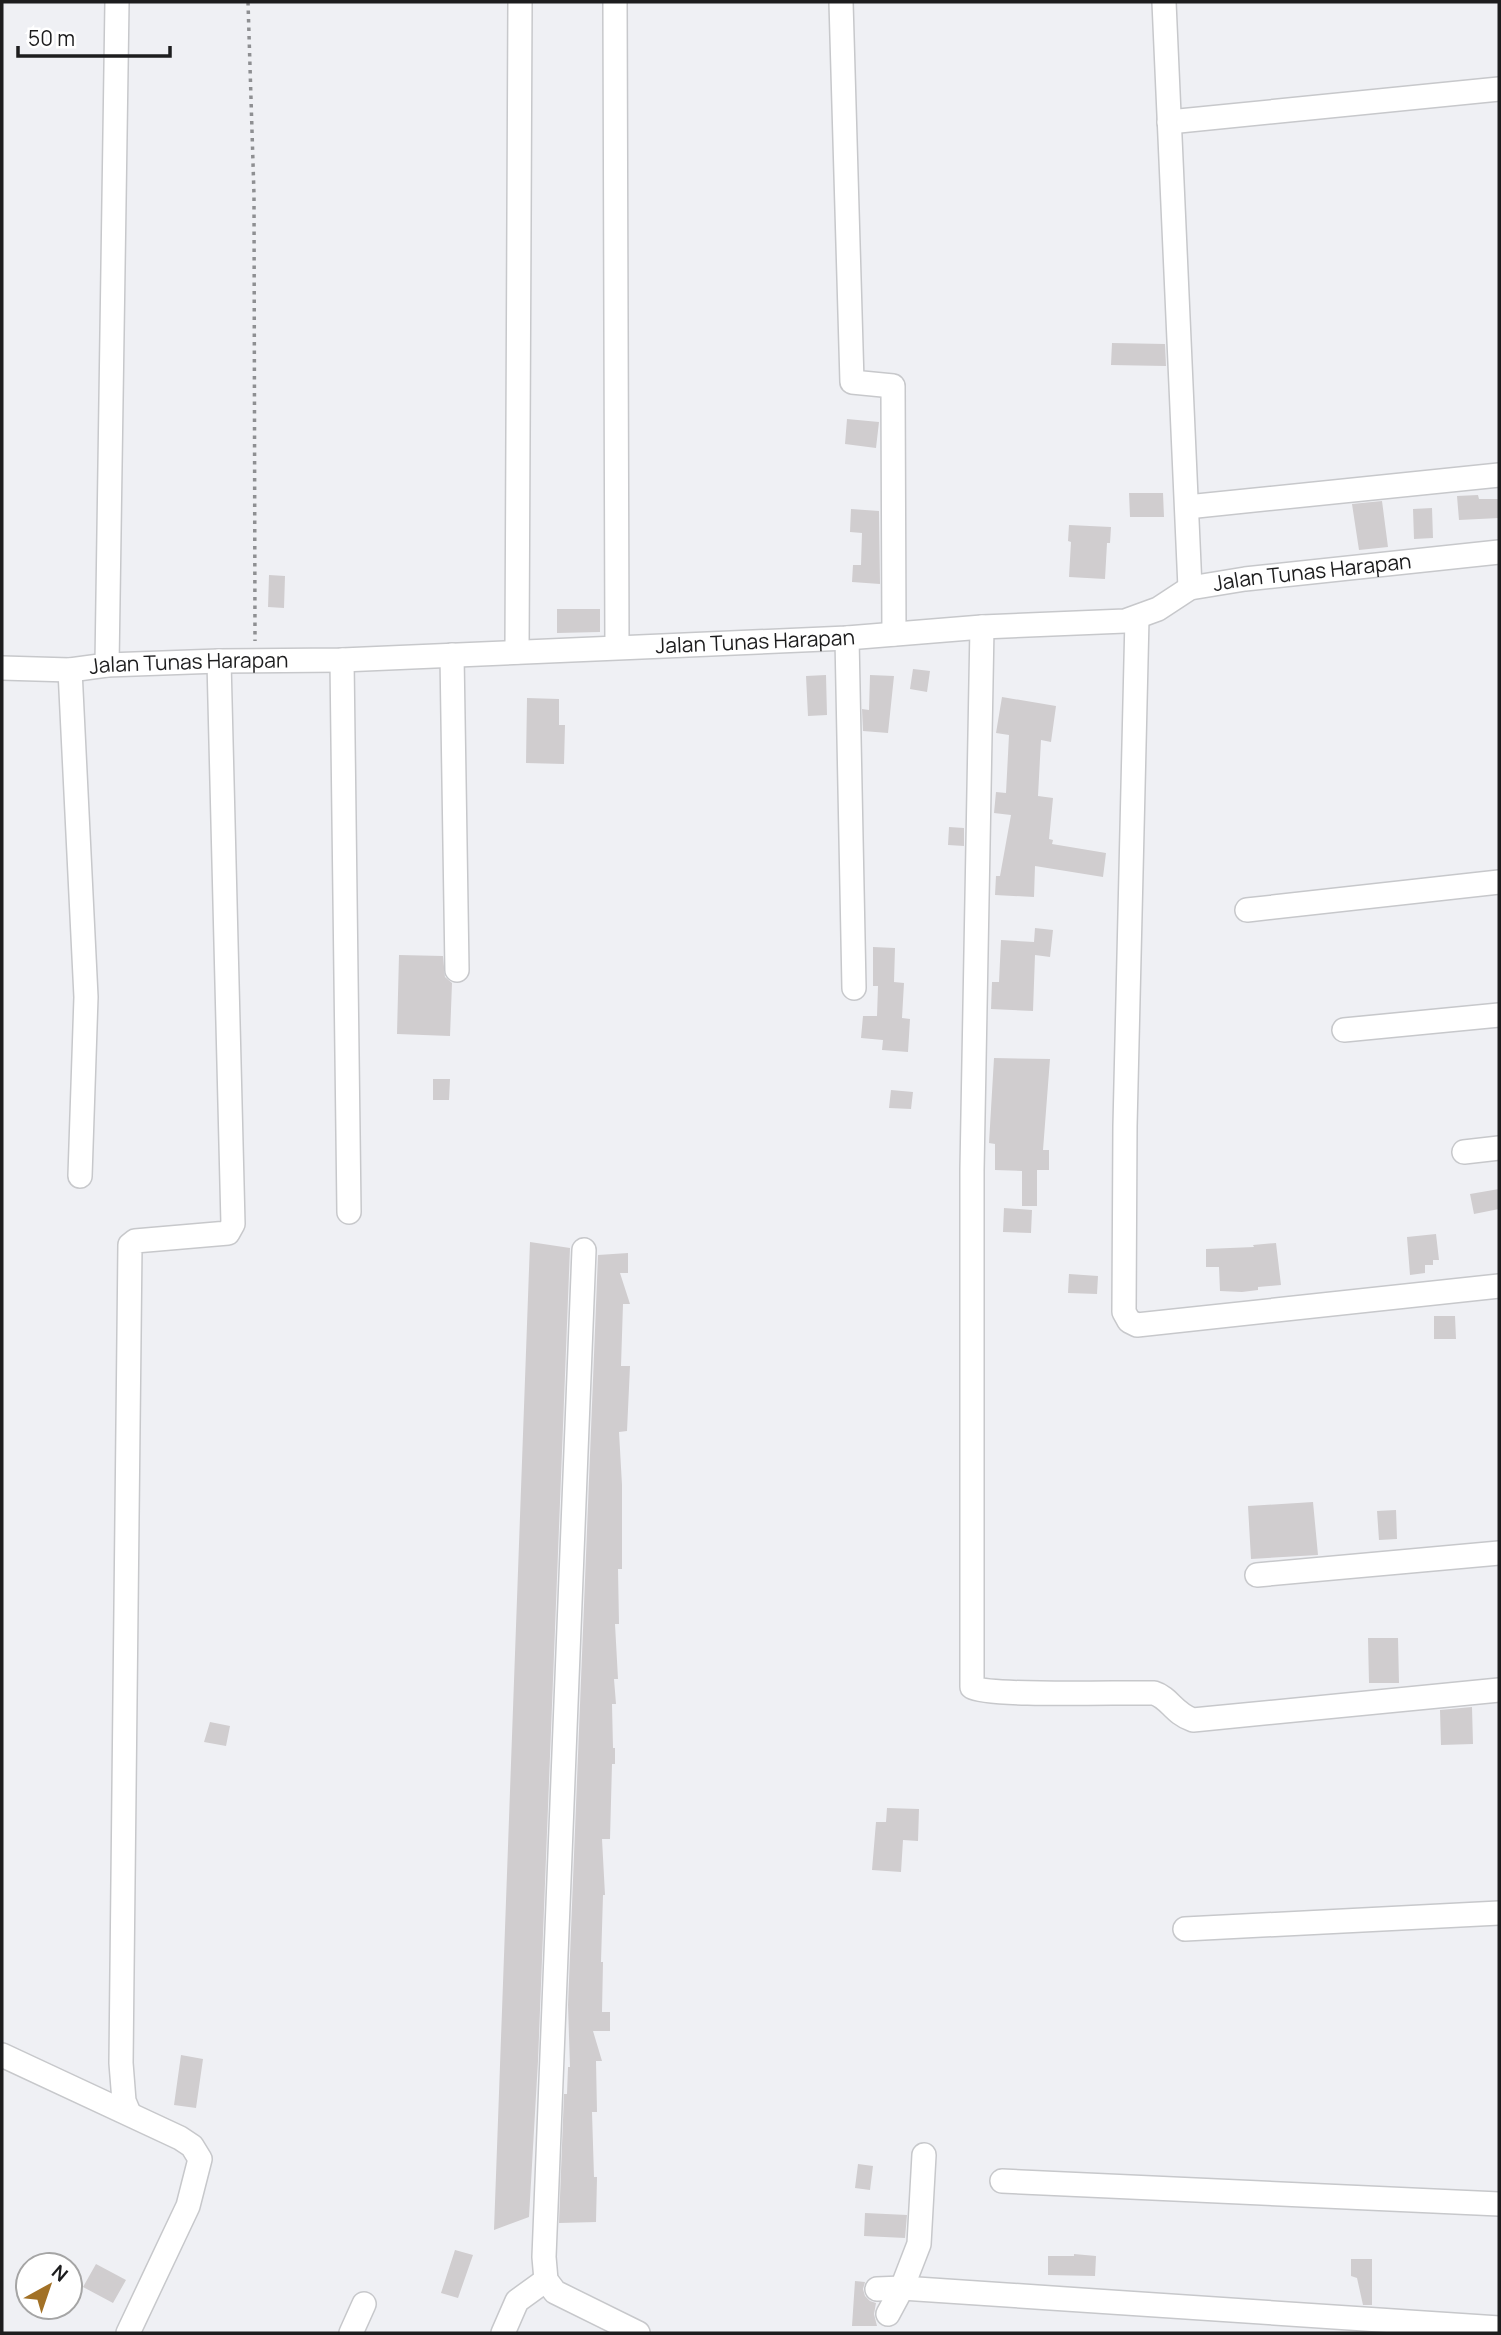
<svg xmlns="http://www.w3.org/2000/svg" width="1501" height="2335" viewBox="0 0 1501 2335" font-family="Manrope,sans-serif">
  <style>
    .building { fill: #d0cdcf }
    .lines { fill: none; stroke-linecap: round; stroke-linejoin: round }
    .minor-casing { stroke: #c7c8cb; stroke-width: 26 }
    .path { stroke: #8e8f92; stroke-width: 3.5; stroke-dasharray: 3.5 5; stroke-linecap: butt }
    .minor { stroke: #fff; stroke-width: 23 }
    .labels { text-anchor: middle; stroke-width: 7; stroke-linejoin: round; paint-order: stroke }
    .street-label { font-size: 21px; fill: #1d1d1e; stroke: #fff }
  </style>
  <rect width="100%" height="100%" fill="#eff0f4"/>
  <!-- building -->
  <path class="building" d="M1112,343L1165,344L1166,366L1111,365Z
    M847,419L879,422L876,448L845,444Z
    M1129,493H1163L1164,517H1130Z
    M1478,495L1479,499H1499V518L1459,520L1457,496Z
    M1382,501L1388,547L1359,550L1352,504Z
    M1432,508L1433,538L1414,539L1413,509Z
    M851,509L879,511L880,584L852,582L853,565H861L862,533L850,532Z
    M1069,525L1111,527L1110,543H1107L1105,579L1069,577L1071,542L1068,541Z
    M269,575L285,576L284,608L268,607Z
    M557,609H600V632L557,633Z
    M913,669L930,671L927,692L910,689Z
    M826,675L827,715L808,716L806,676Z
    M870,675L894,676L888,733L863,731L862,709L869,710Z
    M1002,697L1056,706L1051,742L1041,740L1038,796L1053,798L1049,839L1053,840L1052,844L1106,853L1103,877L1035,866L1034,897L995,895L996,876H1000L1011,815L994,813L996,792L1006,793L1009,735L996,733Z
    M527,698L559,699V725H565L564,764L526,763Z
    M949,827L964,828V846L948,845Z
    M1035,928L1053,930L1050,957L1035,955L1033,1011L991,1009L992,982H999L1001,940L1034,942Z
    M873,947L895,948L894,982L904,983L902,1018L910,1019L908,1052L882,1050L883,1040L861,1038L863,1016H877L878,986H873Z
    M399,955L443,956L445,977L452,983L450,1036L397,1034Z
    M994,1058L1050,1059L1043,1150H1049V1170H1037V1206H1022V1171L995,1170V1144L989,1143Z
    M433,1079H450L449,1100H433Z
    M891,1090L913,1092L911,1109L889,1108Z
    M1499,1189V1209L1474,1214L1470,1194Z
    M1004,1208L1032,1210L1031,1233L1003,1232Z
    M1436,1234L1439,1260H1433V1265H1425V1273L1410,1275L1407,1237Z
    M530,1242L570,1248L538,2061L529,2217L494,2230Z
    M1276,1243L1281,1285L1258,1287V1290L1242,1292L1220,1291L1219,1267H1206V1249L1254,1247L1253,1245Z
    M628,1253V1273H620L630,1304H623L621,1366H630L627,1431L619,1432L622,1485V1569H618L619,1624H615L618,1679H614L616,1704H612L613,1748H615V1764H612L610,1839H602L605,1895H603L601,1962H603L602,2012H610V2031H593L602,2061H596L597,2112H592L594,2177H597L596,2222L559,2223L564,2094H567L568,2067H570L568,2005L598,1255Z
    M1069,1274L1098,1276L1097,1294L1068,1293Z
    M1434,1316H1455L1456,1339H1434Z
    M1313,1502L1318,1555L1251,1559L1248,1506Z
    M1396,1510L1397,1539L1379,1540L1377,1511Z
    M1368,1638H1398L1399,1683H1369Z
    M1472,1707L1473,1744L1441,1745L1440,1710Z
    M210,1722L230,1726L226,1746L204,1742Z
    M887,1808L919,1809L918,1841L903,1840L901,1872L872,1870L876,1822H886Z
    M181,2055L203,2059L196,2108L174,2105Z
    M858,2164L873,2166L870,2190L855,2188Z
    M865,2213L907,2215L905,2238L864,2236Z
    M455,2250L473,2255L458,2298L441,2293Z
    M1074,2254L1096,2256L1095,2276L1048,2275V2256H1074Z
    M1351,2259H1372V2305H1363L1357,2278L1351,2276Z
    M96,2264L126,2280L113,2303L83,2287Z
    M855,2281L865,2282L863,2289L865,2296L870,2301L876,2303L874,2314L877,2326H852Z"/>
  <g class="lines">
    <!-- minor casing -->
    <g class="minor-casing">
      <g id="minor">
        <path d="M615,2L617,647"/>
        <path d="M841,2L852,382L893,386L894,634"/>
        <path d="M1164,2L1190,588"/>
        <path d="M1169,122L1499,89"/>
        <path d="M1187,507L1499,475"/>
        <path d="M1137,618L1125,1126L1124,1312L1129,1321L1137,1325L1499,1286"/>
        <path d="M982,627L972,1170V1687C989,1697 1124,1692 1154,1693C1170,1698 1173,1713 1193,1720L1499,1690"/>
        <path d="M847,638L854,988"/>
        <path d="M517,652L520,2"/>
        <path d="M452,655L457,970"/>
        <path d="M342,660L349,1212"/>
        <path d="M107,665L117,2"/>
        <path id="s1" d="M2,668L70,670L107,665L219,661L342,660L847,638L982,627L1125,621L1158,609L1190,588L1245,579L1499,552"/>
        <path d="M70,670L86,997L80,1176"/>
        <path d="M1247,910L1499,882"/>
        <path d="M1344,1030L1499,1015"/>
        <path d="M1464,1152L1499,1148"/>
        <path d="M584,1250L544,2257L546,2280L555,2292L638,2333"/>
        <path d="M1257,1575L1499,1553"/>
        <path d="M1185,1929L1499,1913"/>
        <path d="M2,2055L180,2138L192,2146L200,2159L188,2206L128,2333"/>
        <path d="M129,2113L124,2101L121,2063L130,1245L135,1241L228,1233L233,1224L219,661"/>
        <path d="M1002,2181L1499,2204"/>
        <path d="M877,2289L902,2288L1499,2328"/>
        <path d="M888,2314L902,2288L919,2244L924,2155"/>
        <path d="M351,2333L364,2304"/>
        <path d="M503,2333L517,2301L546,2280"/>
      </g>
    </g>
    <!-- path -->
    <path class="path" d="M248,2L254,195L255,641"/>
    <!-- minor -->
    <use href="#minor" class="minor"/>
  </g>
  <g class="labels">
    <!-- street labels -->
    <g class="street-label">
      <text dy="7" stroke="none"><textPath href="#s1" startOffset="1321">Jalan Tunas Harapan</textPath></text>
      <text dy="7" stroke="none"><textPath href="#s1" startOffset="754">Jalan Tunas Harapan</textPath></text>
      <text dy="7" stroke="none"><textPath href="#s1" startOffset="187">Jalan Tunas Harapan</textPath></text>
    </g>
  </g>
  <!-- border -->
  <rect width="1501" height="2335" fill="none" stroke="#1d1d1e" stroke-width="7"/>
  <!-- north arrow -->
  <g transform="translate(49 2286) rotate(40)"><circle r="33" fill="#ffffff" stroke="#a5a5a5" stroke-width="2"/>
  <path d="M0-5L12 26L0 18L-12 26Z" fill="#a27126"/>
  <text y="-10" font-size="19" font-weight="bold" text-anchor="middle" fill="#1d1d1e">N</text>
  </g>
  <!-- scale -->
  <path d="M18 46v10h152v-10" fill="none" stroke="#1d1d1e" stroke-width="3.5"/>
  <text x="28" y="46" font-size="21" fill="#1d1d1e" stroke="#ffffff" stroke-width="5" paint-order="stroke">50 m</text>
</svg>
